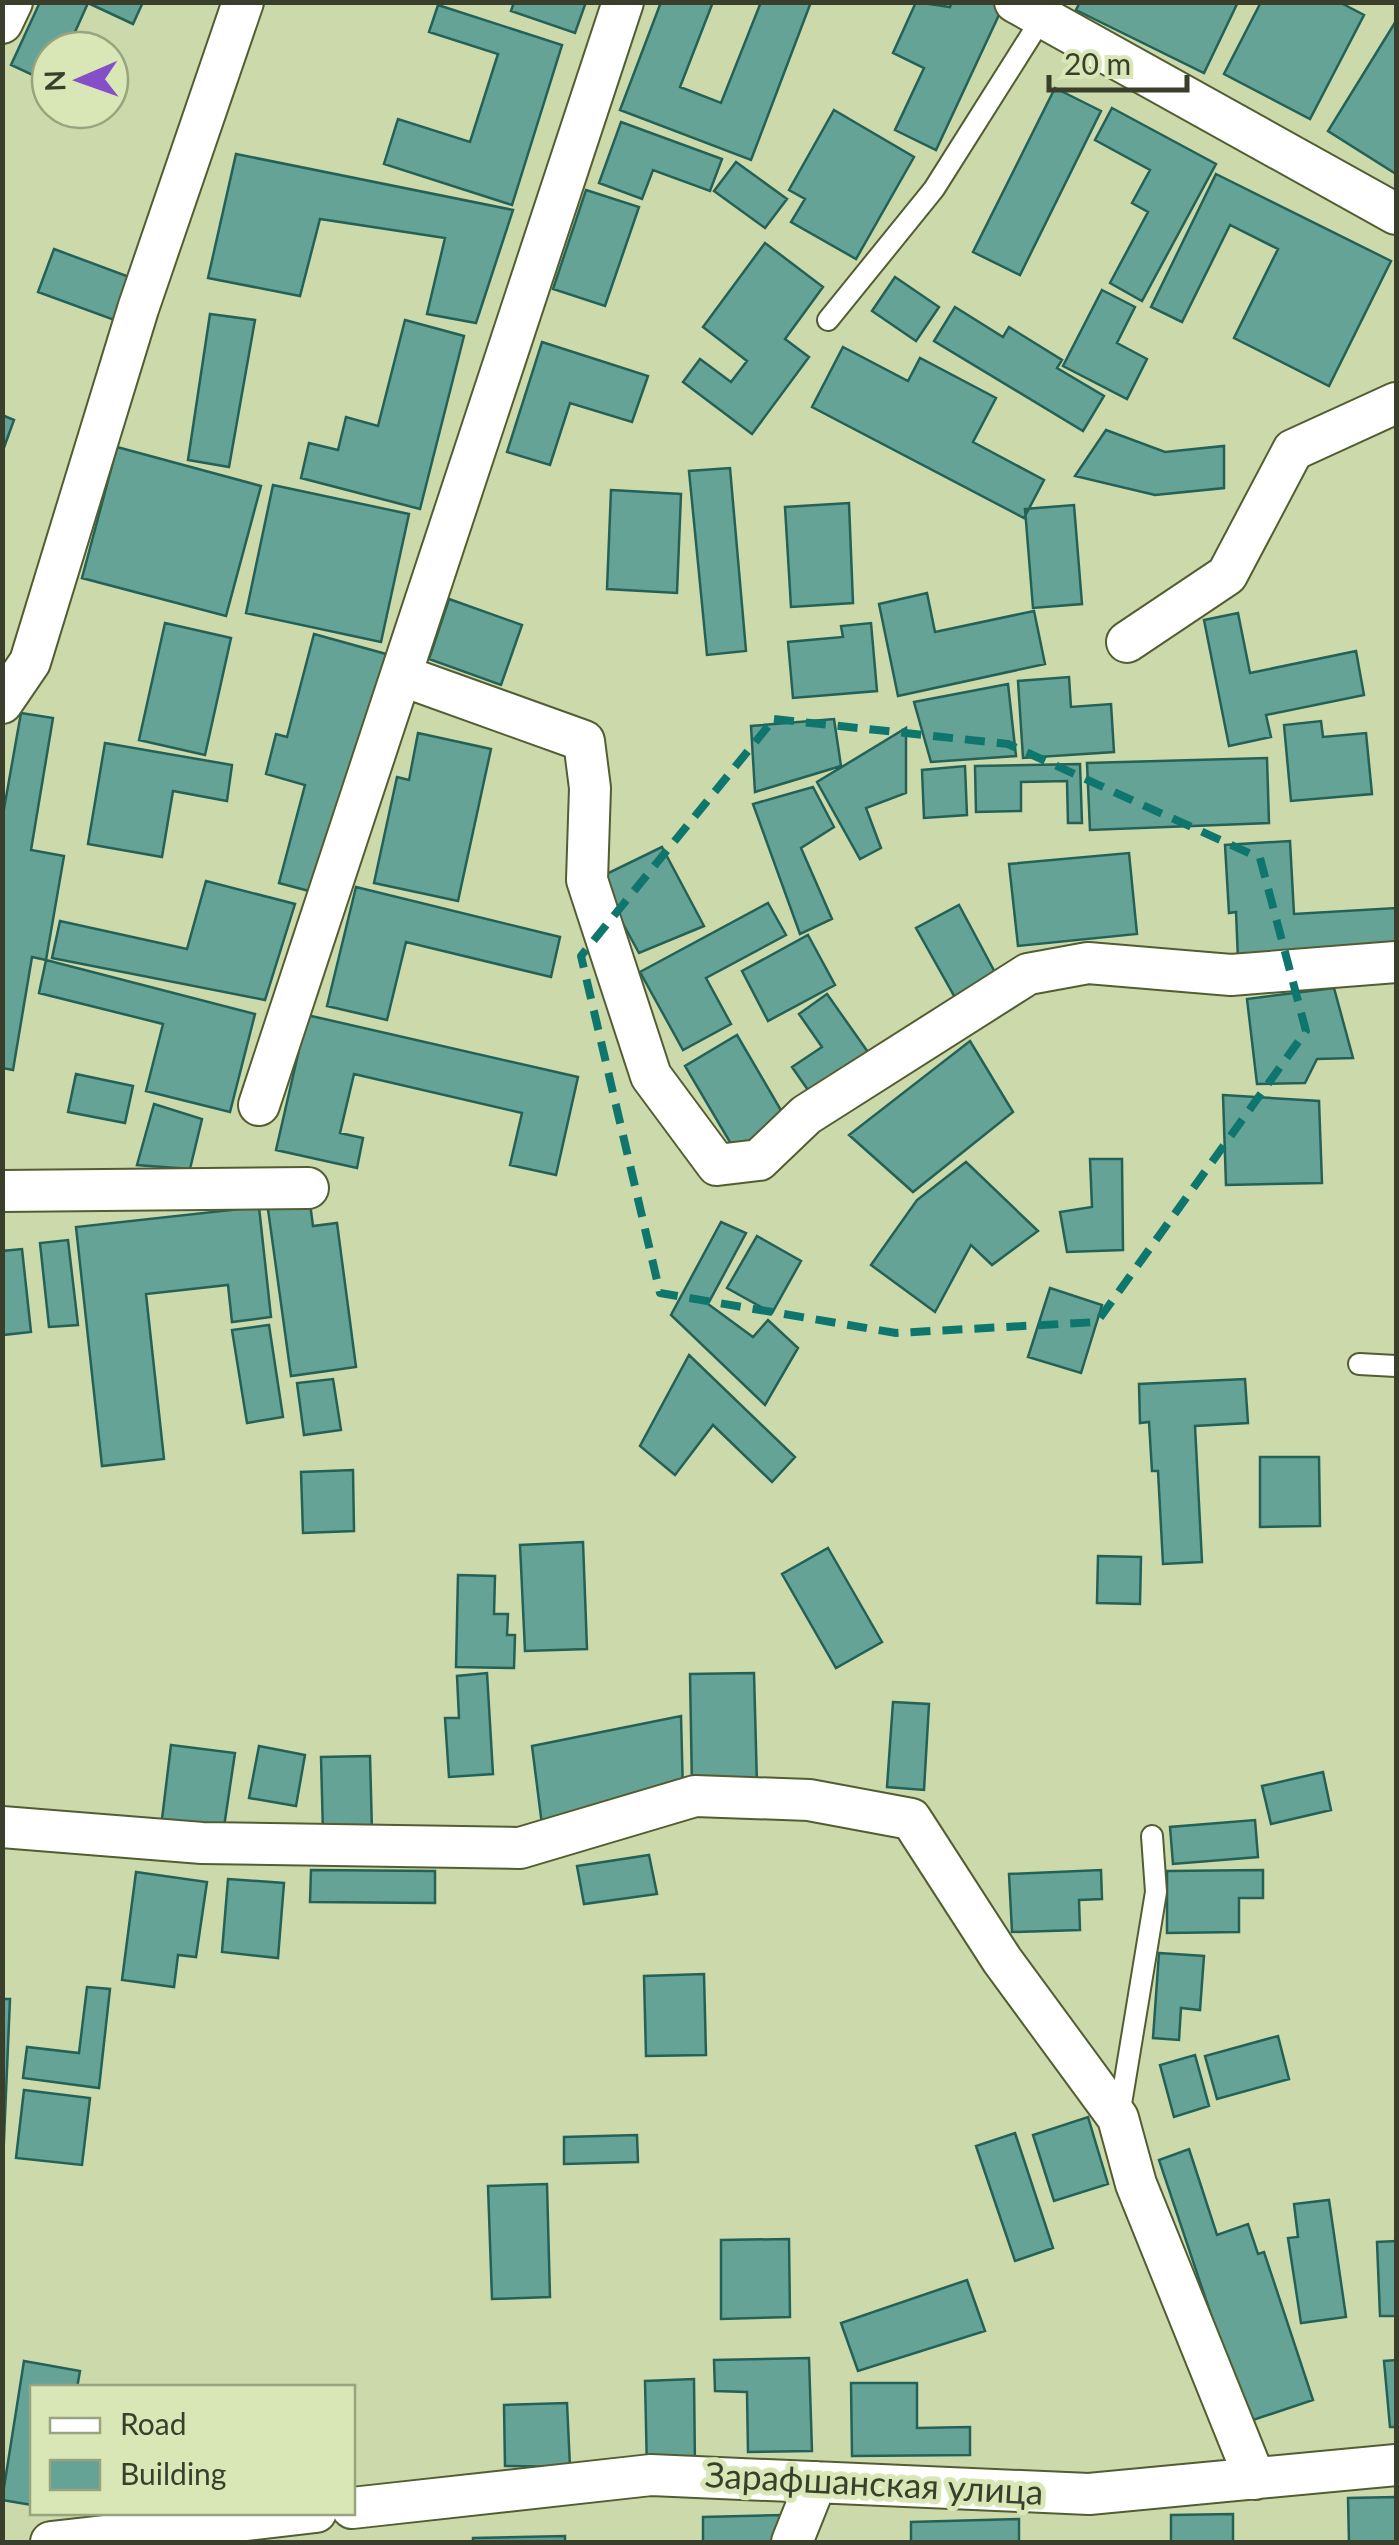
<svg xmlns="http://www.w3.org/2000/svg" width="1399" height="2545" viewBox="0 0 1399 2545" font-family="Lato,sans-serif">
  <style>
    .building { fill: #66a397; stroke: #246157; stroke-width: 2.5 }
    .lines { fill: none; stroke-linecap: round; stroke-linejoin: round }
    .lane-casing { stroke: #525d32; stroke-width: 24 }
    .street-casing { stroke: #525d32; stroke-width: 44 }
    .lane { stroke: #fff; stroke-width: 20 }
    .street { stroke: #fff; stroke-width: 40 }
    .marked { fill: none; stroke: #0f766e; stroke-width: 8; stroke-dasharray: 20 12; stroke-linejoin: round }
    .labels { text-anchor: middle; stroke-width: 10; stroke-linejoin: round; paint-order: stroke }
    .street-label { font-size: 35px; fill: #3a3f2c; stroke: #d9e7b7 }
  </style>
  <rect width="100%" height="100%" fill="#ccd9aa"/>
  <!-- building -->
  <path class="building" d="M40,2H143L133,24L88,3L67,50H50V83L11,65Z
    M514,2H586L575,33L511,11Z
    M661,2H713L680,87L721,103L761,2H811L751,160L620,110Z
    M916,2L950,7L952,2H1005L936,150L895,130L924,68L893,53Z
    M1080,2H1238L1204,73L1076,10Z
    M1261,2H1339L1364,15L1310,119L1224,74Z
    M438,5L562,45L512,205L384,164L398,119L470,142L498,54L429,32Z
    M1396,21V174L1328,131Z
    M1055,88L1101,111L1020,275L973,252Z
    M1112,108L1216,164L1142,301L1110,283L1148,212L1132,203L1150,170L1095,140Z
    M834,110L914,157L856,259L791,222L805,199L789,190Z
    M621,122L722,159L710,191L653,170L642,199L599,183Z
    M236,154L513,210L476,323L427,314L445,238L320,219L300,296L208,278Z
    M736,162L787,199L765,228L714,191Z
    M1216,174L1391,261L1329,386L1234,338L1278,249L1230,225L1182,322L1151,307Z
    M586,190L639,207L605,306L553,289Z
    M765,243L823,287L785,339L809,357L752,434L683,382L700,359L731,382L747,361L703,327Z
    M54,249L132,278L117,321L38,292Z
    M895,277L939,307L916,341L872,311Z
    M1102,290L1135,307L1117,343L1147,359L1127,399L1063,366Z
    M955,307L1003,337L1009,327L1062,360L1057,368L1104,396L1083,431L934,341Z
    M210,314L255,320L229,467L188,460Z
    M405,320L464,336L420,509L301,478L309,443L338,450L346,417L378,426Z
    M542,342L648,376L632,422L570,403L550,465L507,452Z
    M843,347L908,381L920,358L996,398L973,442L1044,480L1024,518L812,407Z
    M2,415L14,420L2,453Z
    M1106,430L1165,452L1224,446V488L1155,495L1075,476Z
    M117,447L261,486L226,616L82,578Z
    M730,468L746,651L707,655L689,471Z
    M273,485L409,514L381,642L246,613Z
    M611,490L681,494L677,593L607,589Z
    M849,503L853,603L791,607L785,507Z
    M1074,505L1082,604L1033,608L1025,509Z
    M927,593L935,632L1034,611L1045,664L898,696L879,604Z
    M449,599L522,625L501,685L429,659Z
    M1238,613L1250,673L1356,651L1364,695L1266,715L1271,737L1229,746L1204,620Z
    M165,623L231,638L205,755L139,740Z
    M871,623L877,691L793,698L788,642L843,637L841,626Z
    M314,634L386,654L324,895L279,883L305,785L266,774L276,734L287,737Z
    M1069,677L1071,707L1111,704L1114,752L1023,758L1018,681Z
    M1008,684L1016,756L931,762L914,702Z
    M21,713L53,718L31,850L64,856L46,960L32,957L13,1070L2,1068V820Z
    M834,719L841,766L755,792L751,726Z
    M1321,721L1323,737L1366,733L1372,794L1291,801L1284,725Z
    M906,728V793L866,808L881,848L860,859L817,782Z
    M418,733L491,749L458,901L374,883L397,777L409,780Z
    M105,743L232,765L227,801L173,791L162,857L88,844Z
    M1267,758L1269,823L1090,830L1087,763Z
    M1080,764L1082,823H1068L1067,781L1021,782V811L976,812L975,766Z
    M965,766L967,815L924,818L922,770Z
    M813,787L834,827L801,848L832,919L800,934L753,804Z
    M1290,841L1294,914L1396,908V951L1238,960L1236,912L1229,913L1225,845Z
    M662,847L704,926L639,953L598,878Z
    M1129,853L1137,934L1018,946L1009,864Z
    M206,881L295,904L265,1000L52,958L60,921L187,949Z
    M356,887L560,937L551,977L406,942L387,1020L327,1006Z
    M768,903L786,935L706,978L731,1024L683,1050L640,972Z
    M959,905L998,978L957,1001L916,928Z
    M808,935L835,985L768,1021L742,971Z
    M46,960L255,1014L230,1112L146,1091L163,1024L39,993Z
    M1334,988L1353,1058L1317,1059L1305,1083L1257,1084L1247,999Z
    M827,994L875,1062L817,1103L792,1067L822,1047L799,1014Z
    M307,1015L578,1077L556,1175L510,1165L522,1113L354,1074L340,1133L363,1138L357,1168L276,1150Z
    M737,1035L789,1124L737,1154L685,1066Z
    M970,1041L1013,1112L913,1192L849,1135Z
    M76,1074L133,1086L125,1123L68,1112Z
    M1223,1095L1319,1101L1322,1183L1226,1185Z
    M154,1104L202,1119L190,1169L137,1165Z
    M1090,1159H1122L1123,1250L1067,1252L1060,1212L1092,1207Z
    M966,1162L1038,1231L992,1265L971,1245L935,1312L871,1265L917,1200Z
    M309,1196L313,1226L337,1223L356,1367L291,1376L267,1202Z
    M259,1207L271,1317L232,1322L228,1285L146,1294L164,1459L102,1466L76,1227Z
    M721,1222L746,1233L708,1304L753,1337L768,1320L798,1348L765,1405L671,1315Z
    M757,1236L801,1261L772,1313L727,1288Z
    M68,1240L78,1325L49,1327L40,1243Z
    M22,1249L31,1332L3,1335L2,1251Z
    M1050,1288L1102,1305L1081,1373L1028,1357Z
    M269,1325L283,1417L247,1423L232,1330Z
    M689,1355L795,1457L772,1482L713,1425L675,1475L640,1446Z
    M333,1379L341,1430L304,1435L297,1383Z
    M1245,1379L1248,1423L1195,1426L1202,1562L1163,1564L1158,1471H1152L1149,1422L1140,1423L1139,1384Z
    M1260,1457H1319L1320,1526L1260,1527Z
    M353,1470L354,1531L303,1533L301,1472Z
    M583,1542L587,1649L525,1651L520,1545Z
    M828,1548L882,1642L836,1668L782,1574Z
    M1098,1556L1141,1557L1140,1604L1097,1603Z
    M458,1575L495,1576L494,1614H508L507,1635H515L514,1668L456,1667Z
    M487,1673L493,1774L449,1777L445,1718H459L457,1676Z
    M754,1673L757,1785L692,1787L690,1674Z
    M893,1702L929,1704L924,1790L887,1787Z
    M681,1716L683,1794L542,1825L532,1746Z
    M171,1745L235,1753L224,1827L162,1819Z
    M259,1746L305,1755L296,1806L249,1798Z
    M370,1756L372,1831L323,1833L321,1757Z
    M1323,1772L1331,1810L1271,1824L1262,1786Z
    M1255,1820L1258,1857L1173,1864L1170,1827Z
    M649,1855L657,1894L584,1904L577,1866Z
    M311,1870L435,1871V1903L310,1902Z
    M1101,1870L1102,1899L1079,1900L1080,1930L1012,1932L1009,1874Z
    M1263,1870V1898H1239V1932L1167,1933V1871Z
    M136,1872L207,1882L196,1957L178,1955L174,1987L122,1980Z
    M228,1879L284,1883L278,1958L222,1952Z
    M1159,1953L1204,1956L1200,2010L1181,2008L1179,2040L1153,2038Z
    M704,1974L706,2055L646,2056L644,1976Z
    M87,1987L110,1989L99,2088L23,2078L27,2047L79,2053Z
    M2,1999H10L3,2163H2Z
    M1278,2036L1289,2079L1217,2099L1205,2056Z
    M1195,2055L1209,2106L1174,2117L1160,2065Z
    M24,2090L90,2098L82,2165L16,2158Z
    M1088,2117L1108,2184L1054,2201L1033,2135Z
    M1015,2133L1053,2248L1015,2261L976,2146Z
    M637,2135L638,2162L564,2164V2137Z
    M1189,2149L1217,2235L1248,2224L1258,2254L1264,2252L1313,2400L1247,2422L1159,2160Z
    M547,2184L550,2297L492,2299L488,2186Z
    M1329,2200L1346,2317L1301,2323L1288,2238L1298,2237L1294,2204Z
    M789,2239L790,2317L721,2319V2240Z
    M1396,2241V2316H1380L1377,2242Z
    M967,2280L985,2331L858,2371L841,2323Z
    M809,2358L812,2451L748,2452L747,2392L715,2391L714,2360Z
    M1396,2360V2427H1390L1384,2361Z
    M24,2361L80,2371L77,2388H32V2505L2,2500Z
    M694,2379L695,2468L647,2470L645,2381Z
    M851,2383H917V2428L970,2427V2455L852,2456Z
    M567,2403L570,2467L505,2466L504,2405Z
    M1396,2497V2542H1349L1348,2498Z
    M1233,2514V2542H1171V2515Z
    M783,2515L784,2542H703V2517Z
    M1019,2519V2542H911V2522Z
    M565,2536V2542H473V2538Z"/>
  <g class="lines">
    <!-- lane casing -->
    <g class="lane-casing">
      <path id="lane" d="M828,320L934,189L1042,18
        M1359,1364L1396,1366
        M1119,2116L1156,1892L1152,1836"/>
    </g>
    <!-- street casing -->
    <g class="street-casing">
      <path id="street" d="M1015,2L1396,214
        M2,23L12,2
        M1127,642L1227,575L1293,450L1396,403
        M403,676L584,741L590,788L587,880L651,1076L717,1165L759,1160L806,1115L1028,974L1088,963L1231,975L1396,962
        M2,703L30,662L138,309L243,2
        M259,1105L623,2
        M2,1191L308,1188
        M2,1827L202,1843L520,1848L695,1796L809,1800L911,1819L1002,1960L1118,2118L1136,2184L1255,2479
        M352,2508L651,2475L1089,2494L1396,2465
        M51,2542L316,2512
        M792,2542L816,2482"/>
    </g>
    <!-- lane -->
    <use href="#lane" class="lane"/>
    <!-- street -->
    <use href="#street" class="street"/>
  </g>
  <!-- marked area -->
  <path class="marked" d="M774,719L1008,744L1260,858L1306,1031L1097,1322L896,1333L660,1293L581,956Z"/>
  <g class="labels">
    <!-- street labels -->
    <g class="street-label">
      <text transform="translate(874 2484) rotate(3)" y="12">Зарафшанская улица</text>
    </g>
  </g>
  <!-- border -->
  <rect width="1399" height="2545" fill="none" stroke="#3a3f2c" stroke-width="10"/>
  <!-- legend -->
  <rect x="30" y="2385" width="325" height="130" fill="#d9e7b7" stroke="#99a47f" stroke-width="2.5"/>
  <rect x="50" y="2418" width="50" height="15" fill="#ffffff" stroke="#99a47f" stroke-width="2.5"/>
  <text x="120" y="2435" font-size="30" fill="#3a3f2c">Road</text>
  <rect x="50" y="2460" width="50" height="30" fill="#66a397" stroke="#99a47f" stroke-width="2.5"/>
  <text x="120" y="2485" font-size="30" fill="#3a3f2c">Building</text>
  <!-- north arrow -->
  <g transform="translate(80 80) rotate(268)"><circle r="48" fill="#d9e7b7" stroke="#99a47f" stroke-width="2.5"/>
  <path d="M0-8L18 38L0 25L-18 38Z" fill="#844fc7"/>
  <text y="-15" font-size="28" font-weight="bold" text-anchor="middle" fill="#3a3f2c">N</text>
  </g>
  <!-- scale -->
  <path d="M1049 75v15h138v-15" fill="none" stroke="#3a3f2c" stroke-width="5"/>
  <text x="1064" y="75" font-size="30" fill="#3a3f2c" stroke="#d9e7b7" stroke-width="8" paint-order="stroke">20 m</text>
</svg>
